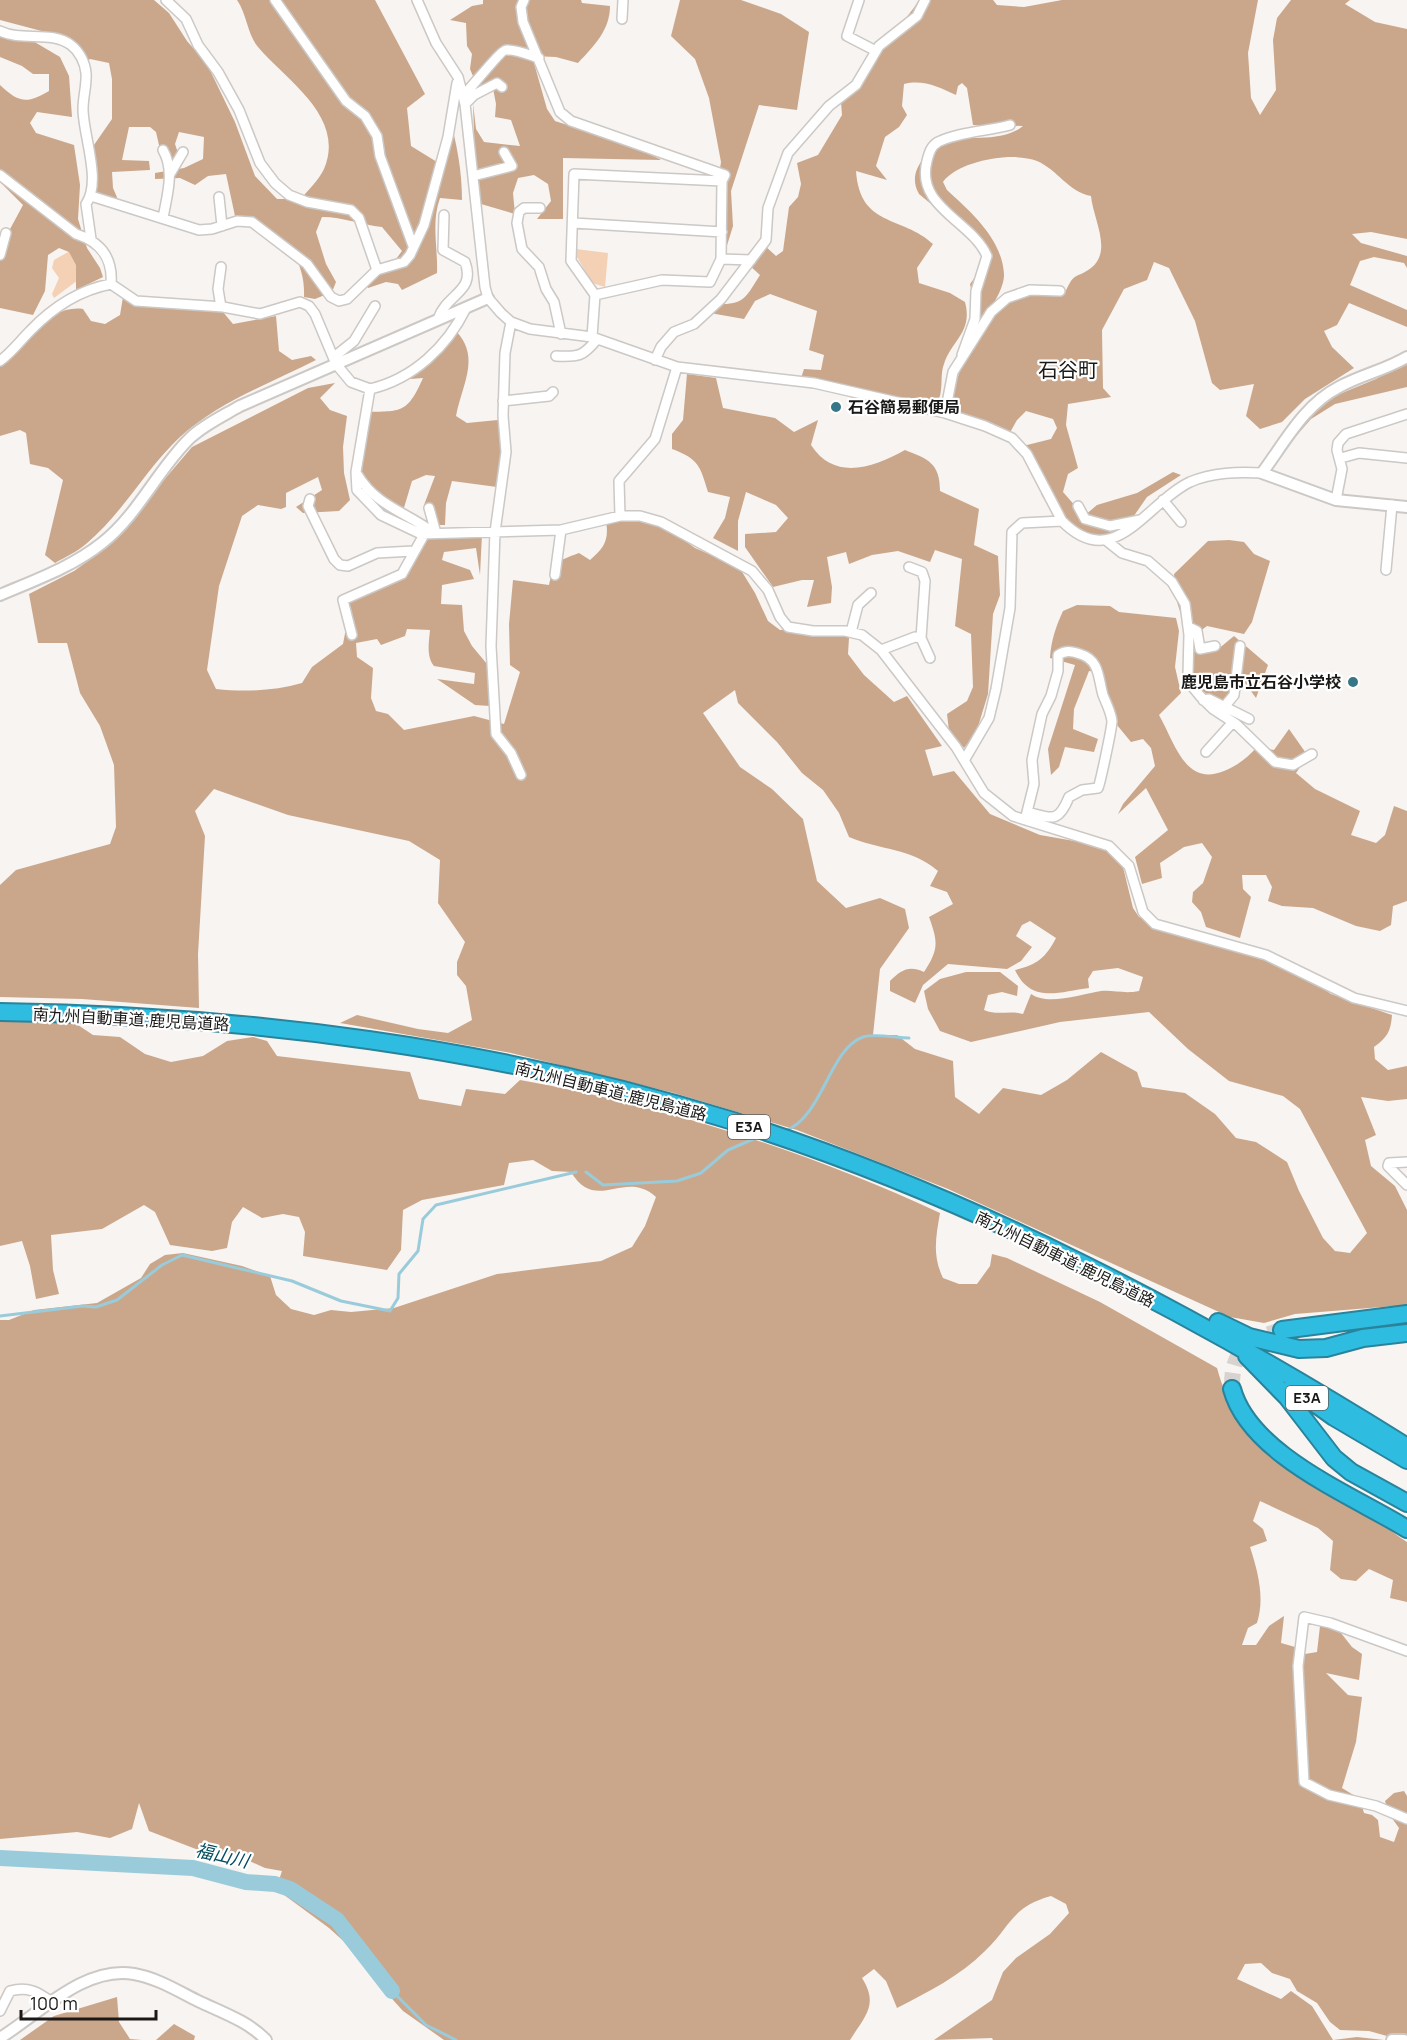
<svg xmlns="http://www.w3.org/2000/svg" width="1407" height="2040" viewBox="0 0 1407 2040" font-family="Manrope,'Noto Sans JP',sans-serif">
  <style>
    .green { fill: #f4d0b4 }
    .forest { fill: #caa78b; fill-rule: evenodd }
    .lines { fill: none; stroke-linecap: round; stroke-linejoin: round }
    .stream { stroke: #99cbdb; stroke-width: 3 }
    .river { stroke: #99cbdb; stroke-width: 16 }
    .motorway-tunnel { stroke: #d7d3d0; stroke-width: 16; stroke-dasharray: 16 8; stroke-linecap: butt }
    .minor-casing { stroke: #cbc8c5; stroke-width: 12 }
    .tertiary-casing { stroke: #cbc8c5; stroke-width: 14 }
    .motorway-casing { stroke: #28839b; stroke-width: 20 }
    .minor { stroke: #fff; stroke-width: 9 }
    .tertiary { stroke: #fff; stroke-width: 10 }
    .motorway { stroke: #2fbce1; stroke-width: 16 }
    .poi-dot { fill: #357689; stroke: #fff; stroke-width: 2 }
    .labels { text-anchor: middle; stroke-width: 4.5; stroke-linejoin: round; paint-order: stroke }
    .shield { fill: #fff; stroke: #5f5e5d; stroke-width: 1.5 }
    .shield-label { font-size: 15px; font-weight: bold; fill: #1a1918 }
    .poi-label { font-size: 16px; font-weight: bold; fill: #1a1918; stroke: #fff; text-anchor: start }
    .street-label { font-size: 16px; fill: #1a1918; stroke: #fff }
    .water-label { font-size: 18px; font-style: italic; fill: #034d5f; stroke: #fff }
    .quarter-label { font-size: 20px; fill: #1a1918; stroke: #fff }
  </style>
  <rect width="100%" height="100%" fill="#f8f4f1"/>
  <!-- green -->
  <path class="green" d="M576,249L608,253L605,287L592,283L577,257Z
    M70,251L82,277L54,298L52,294L59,278L52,268L54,260Z"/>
  <!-- forest -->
  <path class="forest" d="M0,0H154L169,13L187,41L207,64L235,122L255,176L277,199H301C308,190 319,180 324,169C346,117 287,81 258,47C247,34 247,14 237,0H375L425,94L407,108L411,146L437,162L449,116C457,144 462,171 462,200L440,198C431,223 438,247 437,273L402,290L398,284L386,282L368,288L366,284L393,263L402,251L382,227C361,225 344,217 322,217L316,232L326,264L336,282L332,292L315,299L304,297C305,273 297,255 281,237L269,236L235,216L226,174L208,176L195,185L180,178L155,179V173L184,168L203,159L204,137L179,132L175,144L181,162L164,167L156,132L150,127H129L122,160L149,161L150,170L112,172L113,188L119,202L102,197L89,190L87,155L112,119V79L109,63L90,59L83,65L59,39L49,33L0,20Z
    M483,0H581L582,3L610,6C610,30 594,46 578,63L556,57L532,56L547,109L555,121L629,145L662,160L563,158V219H537L551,201L548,184L534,175L518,178L513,193L515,214L481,204L475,163L473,103L476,129L484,142L520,146L511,120L495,117L496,104L492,83L478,88L470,69L472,54L467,46L466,23L450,20L472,6L483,4Z
    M680,0H741L781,14L809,32L797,110L759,105L731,191L733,226L724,255L718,250L717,189L721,162L709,98L695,59L671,36Z
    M919,0H993L997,5L1024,7L1062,0H1258L1248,53L1251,98L1260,115L1276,90L1273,40L1277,18L1291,0H1350L1345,4L1375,22L1407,29V239L1371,232L1352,234L1361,243L1407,256V268L1404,263L1374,257L1360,261L1350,285L1407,310V327L1349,303L1337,325L1324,331L1332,347L1354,368L1305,399L1282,422L1260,429L1246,416L1254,384L1220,390L1212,383L1195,321L1169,268L1154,262L1147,280L1124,289L1102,330L1103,388L1111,397L1068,404L1066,425L1078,468L1068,474L1063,492L1084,516L1097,505L1137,493L1173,472L1181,475L1147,497L1129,523L1101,538H1085L1058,522L1041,494L1045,485L1023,446L1051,439L1057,428L1053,419L1026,411L1017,420L1008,436L948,410C958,369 983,298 1032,292C1042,291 1054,293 1065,293C1075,270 1075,280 1091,268C1113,251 1093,219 1091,196C1067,191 1058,170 1037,161C1013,151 958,161 943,182L947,190C971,212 1002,239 1004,274C1005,293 979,325 969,340L974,303L970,284L984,265L977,242L919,194C906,171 927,154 942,139C966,136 1003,143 1023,126L973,125L967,88L962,83L958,86L956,95C939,87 923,79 904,84L902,106L907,115L899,127L885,137L876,166L887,180L856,171C860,228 902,215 933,244L917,268L919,283L950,293L965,302C973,332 952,340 944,364C939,377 945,395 935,405L801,378L804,369L821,370L824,355L809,350L817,311L770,294L755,301L744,319L710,313L719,304C745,305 747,295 760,275L750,266L764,245L776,256L783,251L789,207L798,197L801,184L797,163L818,155L842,115L841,102C858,90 861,76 871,60C883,40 906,22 919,0Z
    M0,28L16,31L60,57L69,76L72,117L37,112L30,123L36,133L74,145L80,185L78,219L87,248L100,268L103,277L76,290V265L69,252L59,248L48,255L45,291L33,315L0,308V257L9,231L23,205L0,182V85C19,103 27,104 49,91V74H33L22,66L0,57Z
    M123,297L218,306L233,324L276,316L279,351L292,360L311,356L316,360C271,383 218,402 180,437C145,470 123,513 86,544C77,552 65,557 55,563L45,555L63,480L48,468L30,464L26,433L20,430L0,436V365C21,343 50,304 83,309L91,321L105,324L120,315Z
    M452,327C483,355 462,383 456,416L467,423L508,419V458L497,487L452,481L446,503L445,525H427L424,505L435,476L426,475L412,481L403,511L355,478C352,454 356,435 364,412C402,411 407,414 423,378L410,379L420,360Z
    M1407,360V387L1335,404L1311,419L1276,459L1309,412L1330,398L1376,379Z
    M687,374L716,378L723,408L775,418L794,432L818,420L811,445C835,482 874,467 905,450C928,459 940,463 940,491L979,509L974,545L998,556L1000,595L993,614L988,694L976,733L964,748L949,731L947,714L967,701L973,687L971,634L955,626L962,559L935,550L930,562L898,551L872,555L849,564L846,552L827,557L832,587L831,603L807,607L814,580H802L773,587L745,547V534L776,532L788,518L776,505L746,492L738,521V551L713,538L725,518L730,497L708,492C700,466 699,459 672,449V434L683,420Z
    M335,383L320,398L330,410L347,416L343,447L344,473L350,500L339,511L303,513L296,507L322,490L318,477L286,493V507L281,509L258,505L242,516L219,586L207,670L216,689C245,692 274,691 302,683L312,667L343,644L347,623L344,601L378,587L399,570L429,534H482L480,575L476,548L444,552L442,560L470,570L474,579L442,585L441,604L462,605L464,631L472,646L487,664L490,706L475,705L437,679L474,684L475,673L434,666C426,656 429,642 430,630L407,629L405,636L381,645L377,639L356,643L357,657L373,668L371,698L376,711L388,714L404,730L474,716L504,724L520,672L510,665L509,624L513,580L549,585C554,562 557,561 579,553L590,560C605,547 609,540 606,520L618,519L663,525L695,548L739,567L755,593L768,621L780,630L815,627L842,629L849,638L848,654L864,675L894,702L907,696L942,746L925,750L933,776L954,771L990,814L1040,835L1103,846L1122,863L1133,908L1139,917L1193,934L1250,946L1284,961L1331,994L1392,1015C1391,1031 1387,1038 1374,1047L1375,1059L1388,1070L1407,1066V1099L1388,1101L1361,1097L1376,1135L1365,1140L1371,1166L1395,1186L1407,1210V1305L1295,1314L1264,1323L1230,1317L948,1189L797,1130L674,1093L511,1053L340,1023L357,1015L418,1029L448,1033L472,1020L466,986L457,975V962L465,942L438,903L440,860L409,841L288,815L214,789L195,811L205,836L198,954L199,1008L82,999L0,997V885L16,870L110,844L116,827L114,765L100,726L80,693L67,643H38L29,594L74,571L106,548L192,447L308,388ZM735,690L738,703L777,742L802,773L823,790L839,813L849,837C879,850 912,848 938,871L930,886L947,892L953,904L929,917C938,942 939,949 924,972C909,965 901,970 890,981V991L915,1003L923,985L948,964L1007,969L1021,961L1032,947L1016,936L1022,925L1030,921L1056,938C1046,958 1036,965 1015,970C1031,1004 1058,992 1089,988L1088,979L1093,971L1118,968L1143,977L1139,991C1125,994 1114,990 1101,991C1081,994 1048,1006 1031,994L1023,1014C1009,1010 998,1016 984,1010L988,995L1002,992L1017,996L1018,986L1000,972H966L940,979L924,991L928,1009L940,1031L971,1042L1060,1022L1149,1012L1188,1049L1229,1081L1283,1096L1300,1109L1367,1233L1350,1253L1335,1251L1323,1238L1299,1191L1287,1162L1256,1142L1236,1138L1215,1114L1185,1093L1142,1087L1137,1072L1101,1052L1067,1080L1041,1095L1003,1088L979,1114L955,1097L953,1061L915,1049L897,1035H873L880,969L909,928L905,909L880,898L846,908L817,881L803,819L772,789L740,767L703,713Z
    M1229,540L1244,542L1254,554L1270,561L1252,622L1244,634L1207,626L1199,632L1200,643L1217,650L1234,636L1268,665L1256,698L1245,683L1235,682L1229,708L1219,709L1207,694L1193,684L1186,675L1184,660L1186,630L1177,602L1174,574L1208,541Z
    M1077,605L1110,606L1119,612L1176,618L1179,631L1175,667L1181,693L1159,715C1175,743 1185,787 1224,771C1238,765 1246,759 1257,747L1274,750L1289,729L1308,756L1296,773L1315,789L1360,811L1351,835L1376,843L1385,835L1394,806L1407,811V901L1393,906L1391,925L1380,931L1356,926L1313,908L1282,906L1268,901L1272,887L1266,875H1242L1243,889L1251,897L1240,938L1206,927L1201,912L1192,902L1193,892L1203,883L1212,857L1202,843L1184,847L1160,863L1162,878L1142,884L1135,857L1168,830L1146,788L1118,814L1123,804L1155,766L1151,748L1143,739L1131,742L1103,708L1097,672L1089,671L1074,709L1073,729L1098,739L1094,752L1065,747L1059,767L1051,775L1048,749L1075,665L1050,658C1051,641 1056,626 1063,611Z
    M0,1017L75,1023L93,1035L120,1037L145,1054L171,1062L203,1056L227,1041L253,1037L267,1041L277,1056L410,1072L419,1099L461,1106L466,1089L505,1094L520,1080C665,1106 806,1151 940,1213C936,1237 932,1255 943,1278L959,1284H977L990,1266L992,1254L1007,1258L1100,1302L1217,1368C1240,1452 1292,1470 1362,1510C1378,1519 1391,1532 1407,1542V1602L1390,1598L1393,1580L1369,1569L1356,1581L1341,1579L1330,1570L1333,1541L1318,1528L1260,1501L1253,1521L1263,1529L1267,1541L1250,1547C1258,1572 1265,1598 1257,1623L1248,1628L1242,1645H1256L1269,1626L1284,1616L1281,1643L1295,1647L1305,1654L1317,1652L1320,1626L1337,1628L1352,1647L1362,1654L1359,1680L1326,1673L1348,1695L1362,1697L1356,1742L1342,1788L1360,1799L1364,1813L1372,1815L1378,1820L1380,1837L1394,1842L1399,1828L1389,1814L1385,1801L1394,1793L1404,1791L1407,1796V2036H1387L1369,2031L1340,2030L1330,2022L1317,2003L1297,1991L1290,1979L1272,1973L1261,1963L1245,1964L1237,1979L1281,1999L1291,1991L1312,2006L1333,2040L1357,2037L1384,2040H993L992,2038L934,2040L992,2000L1003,1972L1016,1958L1050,1934L1069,1913L1066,1904L1051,1896C1011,1907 1011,1926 985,1951C960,1976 928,1992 897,2008L886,1981L874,1969L862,1978C879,2005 865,2016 850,2040H444L403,2011L367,1971L350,1947L329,1928L276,1889L282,1871L265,1868L236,1855L201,1851L149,1831L139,1803L132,1829L110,1838L77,1832L0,1839V1320H9L34,1310L97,1303L141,1278L150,1264L165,1255L183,1253L242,1266L270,1276L276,1295L291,1309L314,1315L331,1310L351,1312L394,1308L497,1274L601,1261L632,1247L645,1226L656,1197C625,1168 596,1214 571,1172L552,1171L533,1160L509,1163L504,1185L422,1200L403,1210L401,1250L387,1270L303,1256L305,1232L299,1217L283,1214L262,1218L243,1207L232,1222L227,1248L212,1251L170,1245L155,1212L144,1205L102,1229L51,1235L53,1270L59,1294L36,1299L30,1266L22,1241L0,1246Z
    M117,1997L119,2022L130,2039L142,2040H20L54,2016Z
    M174,2024L195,2036L194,2040H156Z"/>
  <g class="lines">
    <!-- stream -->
    <path class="stream" d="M785,1131C823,1117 829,1049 863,1037C875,1033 896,1038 909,1038
      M586,1172L603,1185L677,1181L701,1173L728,1150L758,1137
      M0,1316L83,1306L96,1307L117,1300L162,1265L182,1255L292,1281L341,1301L390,1311L398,1298L399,1274L418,1251L423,1219L436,1205L576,1172
      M392,1991L426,2025L456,2040"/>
    <!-- river -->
    <path class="river" d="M0,1858L193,1868L246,1882L275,1884L290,1889L337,1920L392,1991"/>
    <!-- motorway-tunnel -->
    <path class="motorway-tunnel" d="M1232,1389C1231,1351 1247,1340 1282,1330"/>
    <!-- minor casing -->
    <g class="minor-casing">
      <path id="minor" d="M166,0L186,19L198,45L218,72L239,110L260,163L275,183L289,195L307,202L351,210L359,218L377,270
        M275,0L346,101L365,116L377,136L380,156L413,246
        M417,0L436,43L458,77L465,104L485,287L488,298L501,313L511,322L530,329L592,337L677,367L814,383L945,413L985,426L1012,438L1027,454L1062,521C1114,574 1146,503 1190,482C1213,472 1238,472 1262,473
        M524,0L521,7L523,22L560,112L571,121L725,175L722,181
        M859,0L847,36L876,51
        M622,19L623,0
        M0,31C22,42 51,30 71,45C79,51 85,62 86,73C87,84 83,97 83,109C83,135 102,181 86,204L91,239
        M463,96C470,89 501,50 506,50C516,49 529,55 539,58
        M465,104L474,95L497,83L502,87
        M163,150C175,171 167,195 163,218
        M170,174L183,152
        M0,175L76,234C101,242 113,258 111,284
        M473,176L512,166L504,152
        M91,196L199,230L212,229L237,221L252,222L307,264L331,297L339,301L347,299L377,270L404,262L410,255L424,225L448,137L457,83
        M219,197L222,226
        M540,208H524L519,212L517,223L522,249L539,267L546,289L554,302L561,334
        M574,223L722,232
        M0,255L6,233
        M721,259L751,260
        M221,267L218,289L221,307
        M438,319C447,293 476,292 465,262L443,250L444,215
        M511,322L505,353L503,416L506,452L495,532L491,646L496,734L511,753L521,775
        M592,337L595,295L571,261L574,174L722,181L721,259L710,282L662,280L595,295
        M962,355L975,319L976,291L987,256C972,221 915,207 927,161C929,153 931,146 938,142C958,132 988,131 1010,125
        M556,356C578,357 583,357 597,339
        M334,357L354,341L375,306
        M655,360L661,347L674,332L694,324L721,299L766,240L768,208L788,153L829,106L856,85L879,46L917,16L925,0
        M0,361C12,352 20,341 30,331C52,308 79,290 111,284L136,301L223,307L260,314L300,302L309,306L315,314L336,364L351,382L370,389L356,472L357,490L381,515L421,534L561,530L620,516H640L661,522L752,571L768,590L780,617L788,627L813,631H845L862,635L881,650L956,747L984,793L1013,816L1109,846L1129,866L1143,912L1155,924L1266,955L1354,998L1407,1011
        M370,389C413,379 447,347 466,308
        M503,401L549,396L553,392
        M945,413L953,372L991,312L1007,298L1030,290L1060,291
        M1341,458L1359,453L1407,458
        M357,474C377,507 405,511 434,533
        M310,499L308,506L334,559L340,565L348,566L377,553L413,551
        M1163,500L1181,522
        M1336,500L1342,469L1337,450L1338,443L1346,434L1407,414
        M1078,506L1085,519L1110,526L1140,520
        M429,508L436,533
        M620,516L619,481L655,439L677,367
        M1107,541L1122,553L1148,561L1172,582L1185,604L1189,635L1188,674L1191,685L1200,696L1213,709L1236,724L1275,762L1293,765L1312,754
        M909,567L922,572L925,581L921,638
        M1386,570L1392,505
        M555,575L561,530
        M1189,627L1197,631L1200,649L1215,646
        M851,632L858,605L871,593
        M352,635L343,600L402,574L425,533
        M881,650L915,637L921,638L930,658
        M1203,700L1209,699L1249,719
        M1224,707L1234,695L1240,646
        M1206,752L1233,722
        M965,759L989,718L996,689L1010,608L1012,532L1022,523L1062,521
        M1025,820L1034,784L1032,760L1042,714L1051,696L1058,671V655C1066,650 1071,651 1080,654C1100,660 1098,678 1103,695C1106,703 1111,712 1112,721C1112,728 1100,784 1098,788L1082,790L1069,797C1058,824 1052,818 1027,812
        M1407,1162L1389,1163L1388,1166L1407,1185
        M1407,1651L1330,1623L1304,1617L1298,1666L1304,1782L1329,1795L1376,1806L1407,1819
        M0,2011L10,1991C28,1986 38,1992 53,2003"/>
    </g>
    <!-- tertiary casing -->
    <g class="tertiary-casing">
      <path id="tertiary" d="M1407,357C1385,370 1361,375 1339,387C1304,405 1285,442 1262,473L1336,500L1407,507
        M0,595C35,580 72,567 102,543C138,515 158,469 190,438C205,424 223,416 240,406L488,298
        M0,2038C39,2014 85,1965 134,1974C157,1978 178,1991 198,2001C221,2012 248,2021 266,2040
        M1392,2040H1404"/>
    </g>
    <!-- motorway casing -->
    <g class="motorway-casing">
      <path id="motorway" d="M0,1012C244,1015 499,1048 733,1121C971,1196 1196,1315 1407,1447
        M1218,1322L1249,1337L1299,1349L1326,1348L1363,1338L1407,1333
        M1282,1330L1407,1314
        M1247,1356L1287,1397L1334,1458L1351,1472L1407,1503
        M1292,1387L1334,1417L1407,1460
        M1232,1389C1250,1455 1352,1495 1407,1529"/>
    </g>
    <!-- minor -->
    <use href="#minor" class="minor"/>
    <!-- tertiary -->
    <use href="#tertiary" class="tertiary"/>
    <!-- motorway -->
    <use href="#motorway" class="motorway"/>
  </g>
  <!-- markers -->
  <g class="poi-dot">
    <circle cx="836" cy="407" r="6"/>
    <circle cx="1353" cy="682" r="6"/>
  </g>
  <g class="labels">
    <!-- shield labels -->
    <g class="shield">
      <rect x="728" y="1115" width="42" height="24" rx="4.5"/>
      <rect x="1286" y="1386" width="42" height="24" rx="4.5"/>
    </g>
    <g class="shield-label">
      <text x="749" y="1132">E3A</text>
      <text x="1307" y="1403">E3A</text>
    </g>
    <!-- poi labels -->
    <g class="poi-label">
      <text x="848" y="413">石谷簡易郵便局</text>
      <text x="1341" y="688" text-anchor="end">鹿児島市立石谷小学校</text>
    </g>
    <!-- street labels -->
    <g class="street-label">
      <text transform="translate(131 1019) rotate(3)" y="6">南九州自動車道;鹿児島道路</text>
      <text transform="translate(611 1091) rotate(14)" y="6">南九州自動車道;鹿児島道路</text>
      <text transform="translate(1065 1259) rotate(26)" y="6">南九州自動車道;鹿児島道路</text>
    </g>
    <!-- water labels -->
    <g class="water-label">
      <text transform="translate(222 1856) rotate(13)" y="6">福山川</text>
    </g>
    <!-- quarter labels -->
    <g class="quarter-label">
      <text x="1068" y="377">石谷町</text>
    </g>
  </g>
  <!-- scale -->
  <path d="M21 2010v9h135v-9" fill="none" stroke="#1a1918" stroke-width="3"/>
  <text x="30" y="2010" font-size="18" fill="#1a1918" stroke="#ffffff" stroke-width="4.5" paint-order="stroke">100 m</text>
</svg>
